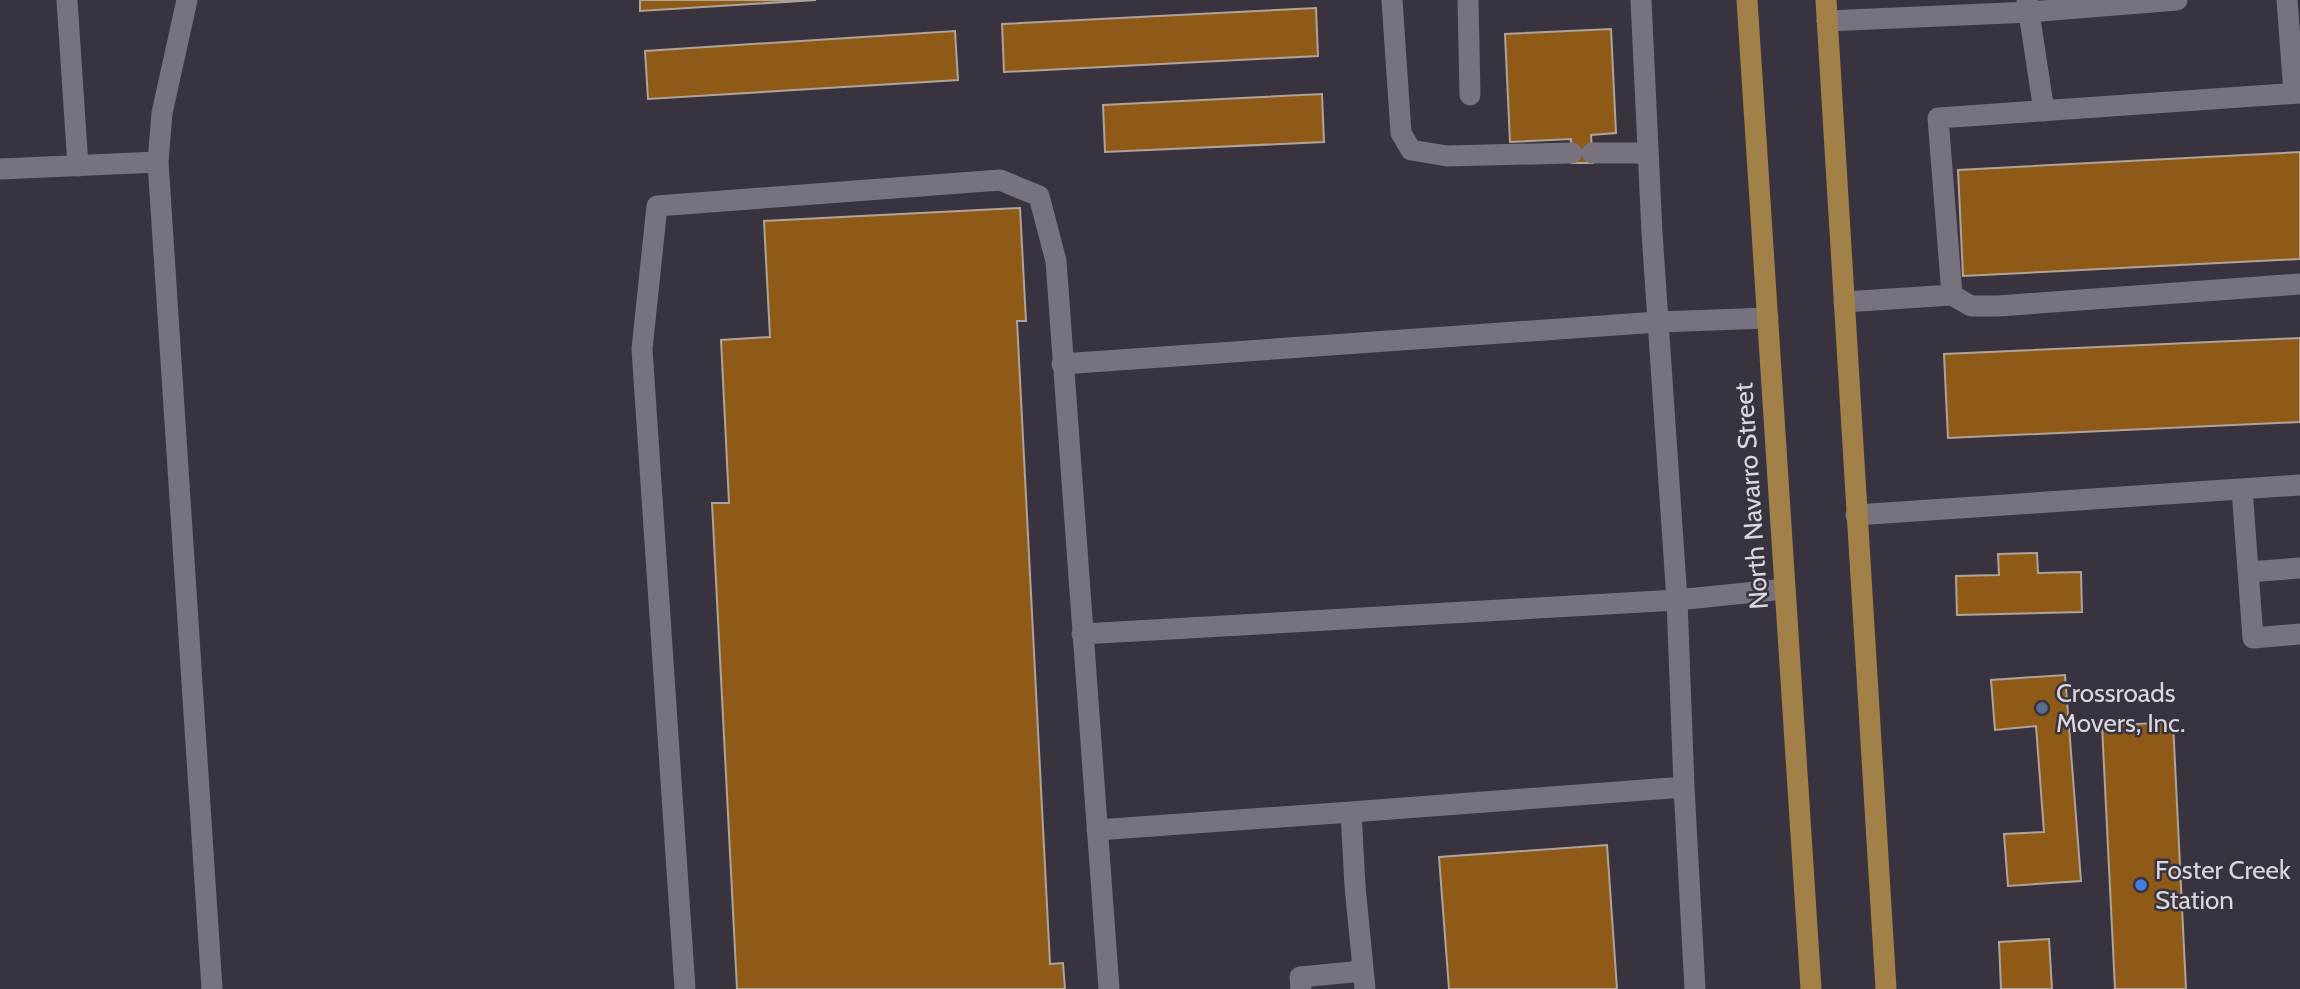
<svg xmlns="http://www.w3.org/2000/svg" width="2300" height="989" viewBox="0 0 2300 989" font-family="Cabin,sans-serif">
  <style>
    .building { fill: #8f5a17; stroke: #aea499; stroke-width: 2 }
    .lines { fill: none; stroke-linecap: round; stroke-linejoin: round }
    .minor { stroke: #78727e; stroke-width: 21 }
    .major { stroke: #a18147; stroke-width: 21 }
    .service-dot { fill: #5c6f8a; stroke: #38333e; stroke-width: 2.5 }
    .shop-dot { fill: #3f7fe0; stroke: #38333e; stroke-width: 2.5 }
    .labels { text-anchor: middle; stroke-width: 5; stroke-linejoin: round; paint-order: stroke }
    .street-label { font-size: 26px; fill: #dad7dd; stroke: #38333e }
    .poi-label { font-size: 26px; fill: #dad7dd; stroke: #38333e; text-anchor: start }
  </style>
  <rect width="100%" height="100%" fill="#38333e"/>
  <!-- building -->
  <path class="building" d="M640,0H816L640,11Z
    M1316,8L1318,56L1004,72L1002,24Z
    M1611,29L1616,133L1591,135L1593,163H1572L1571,139L1510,142L1505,34Z
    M955,31L958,80L648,99L645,51Z
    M1322,94L1324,142L1105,152L1103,105Z
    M2300,152V259L1963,276L1958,170Z
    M1020,208L1026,321H1017L1050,964L1063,963L1065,989H737L712,503H729L721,340L770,337L764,221Z
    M2300,338V422L1948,438L1944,354Z
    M2037,553L2038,573L2081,572L2082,612L1957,615L1956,576L1999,575L1998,554Z
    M2065,675L2081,881L2008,886L2004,834L2044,832L2036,726L1995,730L1991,680Z
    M2173,722L2186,989H2115L2102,726Z
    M1607,845L1617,989H1449L1439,857Z
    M2049,939L2052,989H2001L1999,942Z"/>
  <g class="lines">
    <!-- minor -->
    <path class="minor" d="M67,0L78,166
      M1392,0L1401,133L1411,150L1447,156L1572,153
      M1468,0L1470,95
      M1641,0L1652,233L1677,600L1684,787L1695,989
      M2027,0L2044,111
      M2287,0L2294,93
      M1827,21L2030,12L2177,0
      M1592,153H1648
      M158,162L162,113L187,0
      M0,169L158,162L212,989
      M1952,295L1938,118L2300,93
      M1844,302L1952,295L1971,306H1998L2300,284
      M1062,364L1658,322L1768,318
      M2242,489L2253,638L2300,634
      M1856,515L2300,485
      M2248,572L2300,568
      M1082,634L1677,600L1785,589
      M1351,812L1684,787
      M1097,830L1351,812L1355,886L1365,989
      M685,989L642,349L657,206L1000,180L1039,196L1056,261L1109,989
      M1301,989L1300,977L1363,971"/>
    <!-- major -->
    <path class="major" d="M1747,0L1811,989
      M1826,0L1886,989"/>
  </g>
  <!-- markers -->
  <circle class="service-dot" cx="2042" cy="708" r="7"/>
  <circle class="shop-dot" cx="2141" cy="885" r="7"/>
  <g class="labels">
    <!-- street labels -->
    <g class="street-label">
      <text transform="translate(1751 496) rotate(-94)" y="9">North Navarro Street</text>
    </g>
    <!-- poi labels -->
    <g class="poi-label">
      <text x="2056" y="702">Crossroads<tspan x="2056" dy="30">Movers, Inc.</tspan></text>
      <text x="2155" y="879">Foster Creek<tspan x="2155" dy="30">Station</tspan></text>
    </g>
  </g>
</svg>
